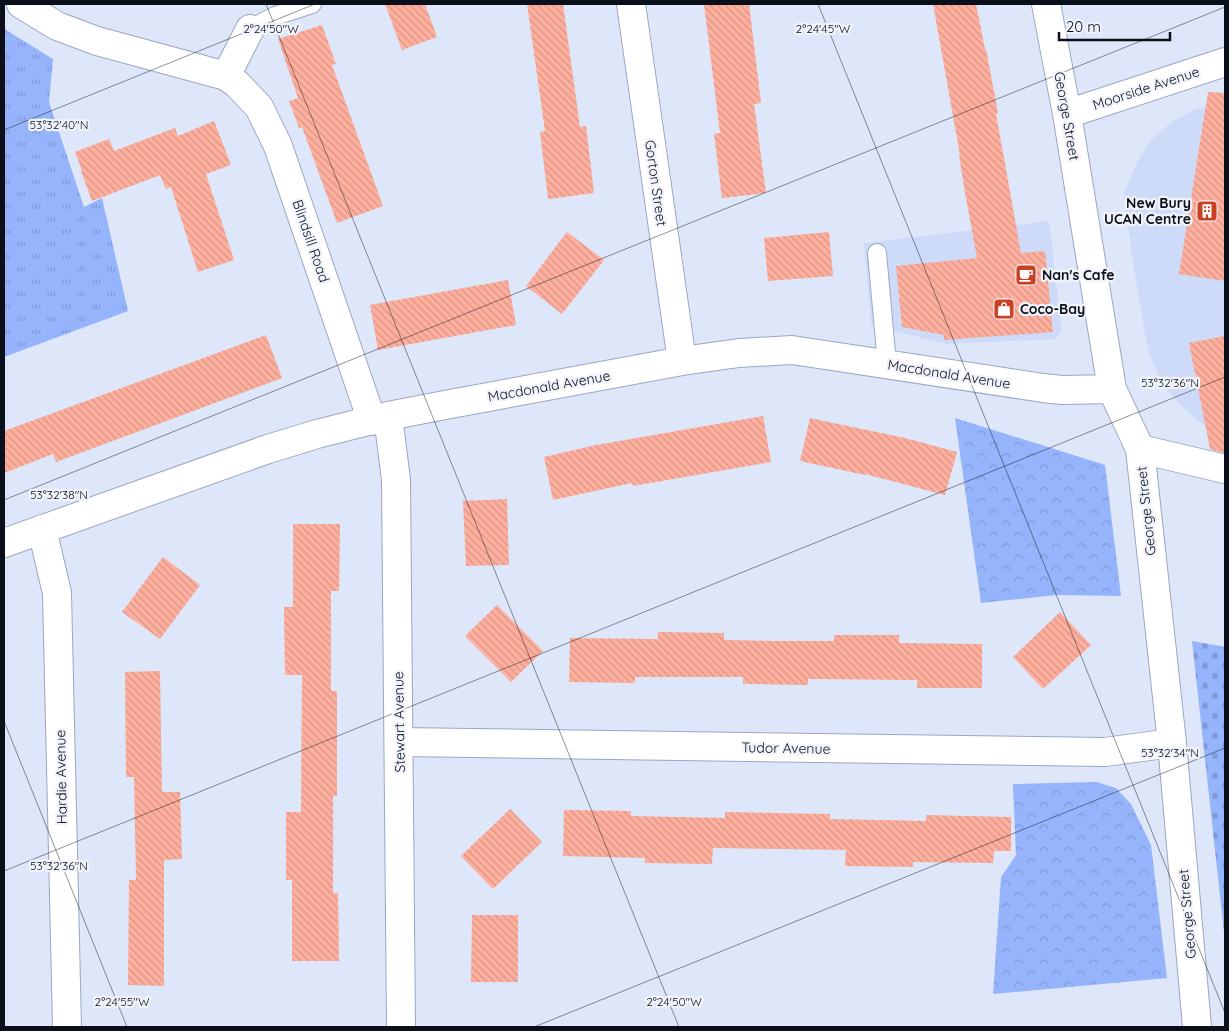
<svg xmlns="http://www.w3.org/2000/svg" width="1229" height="1031" viewBox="0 0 1229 1031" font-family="Quicksand,sans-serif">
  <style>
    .built { fill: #cddbf9 }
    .grass { fill: url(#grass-tufts) }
    .cemetery { fill: url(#cemetery-stones) }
    .park { fill: url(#park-crowns) }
    .building { fill: url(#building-back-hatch) }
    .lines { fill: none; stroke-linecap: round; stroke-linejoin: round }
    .service-casing { stroke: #9aa7c4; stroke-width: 20 }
    .minor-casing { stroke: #9aa7c4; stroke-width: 30 }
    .service { stroke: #fff; stroke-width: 18 }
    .minor { stroke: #fff; stroke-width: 28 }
    .ticks { fill: none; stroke: #0b0f19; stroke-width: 1; stroke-opacity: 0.45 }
    .labels { text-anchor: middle; stroke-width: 4.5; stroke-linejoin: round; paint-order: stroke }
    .street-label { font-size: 14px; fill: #0b0f19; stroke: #f0f3fa }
    .poi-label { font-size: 14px; font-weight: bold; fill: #0b0f19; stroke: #f0f3fa; text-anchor: start }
    .ticks-label { font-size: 12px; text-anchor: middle; fill: #0b0f19; stroke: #f0f3fa; stroke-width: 4.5; stroke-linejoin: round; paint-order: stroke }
  </style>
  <defs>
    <pattern id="grass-tufts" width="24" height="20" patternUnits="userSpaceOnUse" patternTransform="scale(1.25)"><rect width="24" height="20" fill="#96b4fc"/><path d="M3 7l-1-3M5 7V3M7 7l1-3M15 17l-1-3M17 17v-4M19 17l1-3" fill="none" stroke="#809ad7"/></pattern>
    <pattern id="cemetery-stones" width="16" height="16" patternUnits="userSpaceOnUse" patternTransform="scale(1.25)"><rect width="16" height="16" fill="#96b4fc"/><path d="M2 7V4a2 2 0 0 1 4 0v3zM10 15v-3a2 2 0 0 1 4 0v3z" fill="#809ad7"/></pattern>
    <pattern id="park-crowns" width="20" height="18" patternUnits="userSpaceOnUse" patternTransform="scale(1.25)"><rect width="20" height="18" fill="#96b4fc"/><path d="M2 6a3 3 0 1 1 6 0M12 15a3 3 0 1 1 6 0" fill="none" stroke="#809ad7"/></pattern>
    <pattern id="building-back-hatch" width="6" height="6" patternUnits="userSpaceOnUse" patternTransform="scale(1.25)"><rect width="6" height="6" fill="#feaf9d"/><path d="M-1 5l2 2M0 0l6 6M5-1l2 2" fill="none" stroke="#d89587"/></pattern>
  </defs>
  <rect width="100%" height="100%" fill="#dee6f9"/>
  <!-- built -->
  <path class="built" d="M1225,103V431L1205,426L1184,409L1162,384L1148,350L1133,264L1124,193L1136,164L1152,139L1172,122L1194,110Z
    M1049,221L1062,331L1055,339L946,344L871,325L864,243Z"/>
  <!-- grass -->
  <path class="grass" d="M4,27L6,30L53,59L49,102L84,207L102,198L128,311L4,357Z"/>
  <!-- cemetery -->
  <path class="cemetery" d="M1192,641L1225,647V941Z"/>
  <!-- park -->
  <path class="park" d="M955,418L1105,465L1121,596L1057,595L981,603Z
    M1096,782L1116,788L1131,804L1151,845L1167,978L993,994L1001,877L1016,855L1013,784Z"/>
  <!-- building -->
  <path class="building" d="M385,4H425L437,37L402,50Z
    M527,4H563L580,127L586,126L594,193L548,199L540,132L545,131Z
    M704,4H749L761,103L754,104L766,193L722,198L714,134L720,133Z
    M933,4H976L985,49H986L998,113L996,114L1021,253L1045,251L1053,332L944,340V335L902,327L896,266L977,258L964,187L959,155H960Z
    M322,25L336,64L332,65L383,206L337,223L302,127L299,128L289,101L298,98L278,39Z
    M1208,92L1225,93V281L1179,274Z
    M214,121L231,165L206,174L234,260L198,272L171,187L166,189L160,175L92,201L81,171H82L75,152L109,139L114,151L175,128L178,136Z
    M567,232L604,260L562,314L526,286Z
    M829,232L833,276L768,281L764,238Z
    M508,280L516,325L378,350L370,305Z
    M266,335L282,378L56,462L53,454L4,473V431Z
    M1225,336V453H1224L1210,449L1189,343Z
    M763,416L771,462L633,486L632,483L553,500L544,457L596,445Z
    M810,418L905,438L957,452L945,495L865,474V475L800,461Z
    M507,499L509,565L466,566L463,501Z
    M293,524H340L339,591H331V691H337V796H333V893H338L339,961H292V880H286V812H301L302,675H285L284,607H293Z
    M163,557L200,585L160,639L122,612Z
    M497,605L543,651L511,682L465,636Z
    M1060,612L1091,645L1043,689L1013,657Z
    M658,632L724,633V640L776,641H834V635H899V643L982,644V688H917V680L808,679V685L743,684V677H635V683L569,682L570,638L658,639Z
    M160,671L162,792H180L182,859L164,860V986L128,985L129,880H136L134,777H126L125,672Z
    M510,809L542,842L493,889L461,856Z
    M564,810L631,811V816L680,817L725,818V812L830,814V819L880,820L926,821V815L1011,817V851H994L993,863L913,862V867L845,866L846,850L713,848L712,864L645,863V858L563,856Z
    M472,915H518V982H471Z"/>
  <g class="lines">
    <!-- service casing -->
    <g class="service-casing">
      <path id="service" d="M250,29L275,16L312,4
        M877,253L887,364"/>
    </g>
    <!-- minor casing -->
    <g class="minor-casing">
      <path id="minor" d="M21,4L57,26L97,41L226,76L237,84L259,107L278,146L372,421
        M631,4L682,361
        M1046,4L1067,114L1112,389L1140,449L1172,743L1197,1027
        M226,76L250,29
        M1067,114L1225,62
        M388,416L396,480L401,1027
        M1140,449L1225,469
        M42,529L57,593L67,1027
        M4,543L268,449L317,434L388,416L445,405L682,361L739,353L792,350L1043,388L1062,390L1112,389
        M399,742L1105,752L1172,743"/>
    </g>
    <!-- service -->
    <use href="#service" class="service"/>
    <!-- minor -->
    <use href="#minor" class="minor"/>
  </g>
  <!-- ticks -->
  <path class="ticks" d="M266,4L679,1027M818,4L1225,1013M4,130L315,4M4,500L1225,7M4,721L127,1027M4,871L1225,377M534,1027L1225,748"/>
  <!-- icons -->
  <defs>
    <g id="building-square" transform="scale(1.125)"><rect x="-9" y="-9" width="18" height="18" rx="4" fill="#ca4021" stroke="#f0f3fa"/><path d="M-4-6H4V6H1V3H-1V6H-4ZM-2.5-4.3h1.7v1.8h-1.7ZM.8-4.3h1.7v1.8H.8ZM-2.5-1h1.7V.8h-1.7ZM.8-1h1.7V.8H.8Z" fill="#fff"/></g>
    <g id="cafe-square" transform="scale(1.125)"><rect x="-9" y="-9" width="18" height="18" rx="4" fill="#ca4021" stroke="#f0f3fa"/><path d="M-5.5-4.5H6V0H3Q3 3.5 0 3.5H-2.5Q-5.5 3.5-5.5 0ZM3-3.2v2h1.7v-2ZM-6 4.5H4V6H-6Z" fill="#fff"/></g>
    <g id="shop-square" transform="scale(1.125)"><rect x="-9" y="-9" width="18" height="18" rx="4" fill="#ca4021" stroke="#f0f3fa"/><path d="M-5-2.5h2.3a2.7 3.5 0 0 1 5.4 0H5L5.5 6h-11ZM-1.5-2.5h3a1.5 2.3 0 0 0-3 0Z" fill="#fff"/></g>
  </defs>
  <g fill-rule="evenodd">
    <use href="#building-square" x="1207" y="211"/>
    <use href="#cafe-square" x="1026" y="275"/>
    <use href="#shop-square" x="1004" y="309"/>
  </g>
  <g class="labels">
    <!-- street labels -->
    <g class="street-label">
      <text transform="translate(1146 88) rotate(-18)" y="5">Moorside Avenue</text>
      <text transform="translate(1067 116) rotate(80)" y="5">George Street</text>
      <text transform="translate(656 183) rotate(82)" y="5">Gorton Street</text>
      <text transform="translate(311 241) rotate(71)" y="5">Blindsill Road</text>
      <text transform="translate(949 374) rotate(9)" y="5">Macdonald Avenue</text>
      <text transform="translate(549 386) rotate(-10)" y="5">Macdonald Avenue</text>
      <text transform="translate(1146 511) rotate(-96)" y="5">George Street</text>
      <text transform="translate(399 722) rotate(-91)" y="5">Stewart Avenue</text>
      <text transform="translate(786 748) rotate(1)" y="5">Tudor Avenue</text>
      <text transform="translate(61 777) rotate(-91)" y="5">Hardie Avenue</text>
      <text transform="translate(1187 914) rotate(-95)" y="5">George Street</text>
    </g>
    <!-- poi labels -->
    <g class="poi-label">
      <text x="1191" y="208" text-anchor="end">New Bury<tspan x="1191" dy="16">UCAN Centre</tspan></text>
      <text x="1042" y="280">Nan's Cafe</text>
      <text x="1020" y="314">Coco-Bay</text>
    </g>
  </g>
  <g class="ticks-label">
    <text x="271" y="33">2°24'50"W</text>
    <text x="823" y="33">2°24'45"W</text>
    <text x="59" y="129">53°32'40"N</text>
    <text x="1170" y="387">53°32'36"N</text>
    <text x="59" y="499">53°32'38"N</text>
    <text x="1170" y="757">53°32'34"N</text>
    <text x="59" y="870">53°32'36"N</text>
    <text x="122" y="1006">2°24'55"W</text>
    <text x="674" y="1006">2°24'50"W</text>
  </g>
  <!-- border -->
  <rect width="1229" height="1031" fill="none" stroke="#0b0f19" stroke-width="10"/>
  <!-- scale -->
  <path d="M1059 32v8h111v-8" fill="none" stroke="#0b0f19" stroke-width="2.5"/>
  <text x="1066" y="32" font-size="15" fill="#0b0f19" stroke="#f0f3fa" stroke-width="4" paint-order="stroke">20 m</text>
</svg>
